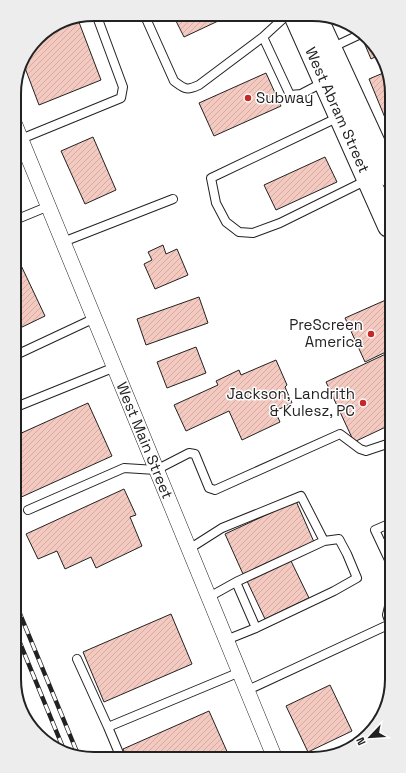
<svg xmlns="http://www.w3.org/2000/svg" width="406" height="773" viewBox="0 0 406 773" font-family="'Space Grotesk',sans-serif">
  <style>
    .building { fill: url(#building-hatch); stroke: #222 }
    .lines { fill: none; stroke-linecap: round; stroke-linejoin: round }
    .service-casing { stroke: #222; stroke-width: 10 }
    .minor-casing { stroke: #222; stroke-width: 16 }
    .secondary-casing { stroke: #222; stroke-width: 24 }
    .service { stroke: #fff; stroke-width: 8 }
    .minor { stroke: #fff; stroke-width: 15 }
    .secondary { stroke: #fff; stroke-width: 22 }
    .rail-casing { stroke: #222; stroke-width: 4.5 }
    .rail { stroke: #fff; stroke-width: 3; stroke-dasharray: 9; stroke-linecap: butt }
    .poi-dot { fill: #c62828; stroke: #fff; stroke-width: 1.5 }
    .labels { text-anchor: middle; stroke-width: 3; stroke-linejoin: round; paint-order: stroke }
    .poi-label { font-size: 15px; fill: #222; stroke: #fff; text-anchor: end }
    .street-label { font-size: 15px; fill: #222; stroke: #fff }
    .rim { fill: none; stroke: #222; stroke-width: 2 }
  </style>
  <defs>
    <pattern id="building-hatch" width="6" height="6" patternUnits="userSpaceOnUse"><rect width="6" height="6" fill="#f3c9c0"/><path d="M-1 1l2-2M0 6l6-6M5 7l2-2" fill="none" stroke="#d0aca5"/></pattern>
  </defs>
  <rect width="100%" height="100%" fill="#fff"/>
  <!-- building -->
  <path class="building" d="M173,15H231L184,37Z
    M77,17L101,80L39,105L22,60V58L41,34L63,20Z
    M367,38L383,62L380,63L377,56L371,59L363,40Z
    M388,71V125L369,79Z
    M266,73L281,106L214,136L199,103Z
    M93,137L116,190L85,204L61,151Z
    M325,157L337,182L276,210L264,185Z
    M163,245L166,254L177,249L188,275L155,289L144,264L152,260L148,252Z
    M18,259L45,316L16,330V260Z
    M199,297L208,323L146,345L137,319Z
    M388,299L389,302L390,350L365,362L345,318Z
    M196,347L206,373L167,388L157,362Z
    M390,352V425L354,442L326,382Z
    M276,360L287,385L285,387L292,403L275,411L280,422L242,440L229,411L186,431L174,405L218,385L216,381L239,370L241,375Z
    M88,403L112,456L17,499V435Z
    M124,489L136,515L130,517L142,546L96,568L91,557L65,569L57,551L38,559L26,534Z
    M296,501L314,542L243,574L225,534Z
    M291,561L309,598L265,619L247,581Z
    M171,614L192,664L104,702L83,652Z
    M330,685L352,731L308,752L286,706Z
    M209,711L229,756L127,758L123,749Z"/>
  <g class="lines">
    <!-- service casing -->
    <g class="service-casing">
      <path id="service" d="M144,14L174,81C185,89 186,91 199,85L263,37L287,15
        M263,37L290,95L301,94L324,82
        M331,48L363,33
        M339,117L211,178L216,203L226,222L239,232L253,233L280,223L367,180
        M21,139L121,98L123,87L96,14
        M15,220L49,206
        M63,242L173,199
        M16,355L95,318
        M16,407L115,367
        M28,510L124,468L156,470L189,453L195,454L209,488L215,490L340,434L360,449L366,451L390,443
        M391,523L375,530L391,564
        M189,549L222,528L301,496L324,541L339,539L347,554L357,578L334,591L256,628
        M209,597L236,582L324,541
        M391,598L387,615L391,626
        M226,640L256,628L236,582
        M77,659L108,727
        M248,690L390,624
        M121,758L108,727L240,672"/>
    </g>
    <!-- minor casing -->
    <g class="minor-casing">
      <g id="minor">
        <path id="s1" d="M15,125L274,756"/>
      </g>
    </g>
    <!-- secondary casing -->
    <g class="secondary-casing">
      <g id="secondary">
        <path id="s2" d="M295,15L389,226"/>
        <path d="M315,15L389,176"/>
      </g>
    </g>
    <!-- service -->
    <use href="#service" class="service"/>
    <!-- minor -->
    <use href="#minor" class="minor"/>
    <!-- secondary -->
    <use href="#secondary" class="secondary"/>
    <!-- rail casing -->
    <g class="rail-casing">
      <path id="rail" d="M18,609L79,757
        M18,638L64,750"/>
    </g>
    <!-- rail -->
    <use href="#rail" class="rail"/>
  </g>
  <!-- markers -->
  <g class="poi-dot">
    <circle cx="248" cy="98" r="4"/>
    <circle cx="371" cy="334" r="4"/>
    <circle cx="363" cy="403" r="4"/>
  </g>
  <g class="labels">
    <!-- poi labels -->
    <g class="poi-label">
      <text x="256" y="103" text-anchor="start">Subway</text>
      <text x="363" y="330">PreScreen<tspan x="363" dy="17">America</tspan></text>
      <text x="355" y="399">Jackson, Landrith<tspan x="355" dy="17">&amp; Kulesz, PC</tspan></text>
    </g>
    <!-- street labels -->
    <g class="street-label">
      <text dy="5" stroke="none"><textPath href="#s2" startOffset="104">West Abram Street</textPath></text>
      <text dy="5" stroke="none"><textPath href="#s1" startOffset="341">West Main Street</textPath></text>
    </g>
  </g>
  <!-- crop -->
  <path d="M0 0H406V773H0ZM94 21H312A73 73 0 0 1 385 94V679A73 73 0 0 1 312 752H94A73 73 0 0 1 21 679V94A73 73 0 0 1 94 21Z" fill="#ededed" fill-rule="evenodd"/>
  <path class="rim" d="M94 21H312A73 73 0 0 1 385 94V679A73 73 0 0 1 312 752H94A73 73 0 0 1 21 679V94A73 73 0 0 1 94 21Z"/>
  <!-- north arrow -->
  <g transform="translate(370 737) rotate(245)" stroke="#ffffff" stroke-width="3" paint-order="stroke">
  <path d="M0-3L7 15L0 10L-7 15Z" fill="#222222"/>
  <text y="-6" font-size="11" font-weight="bold" text-anchor="middle" fill="#222222">N</text>
  </g>
</svg>
